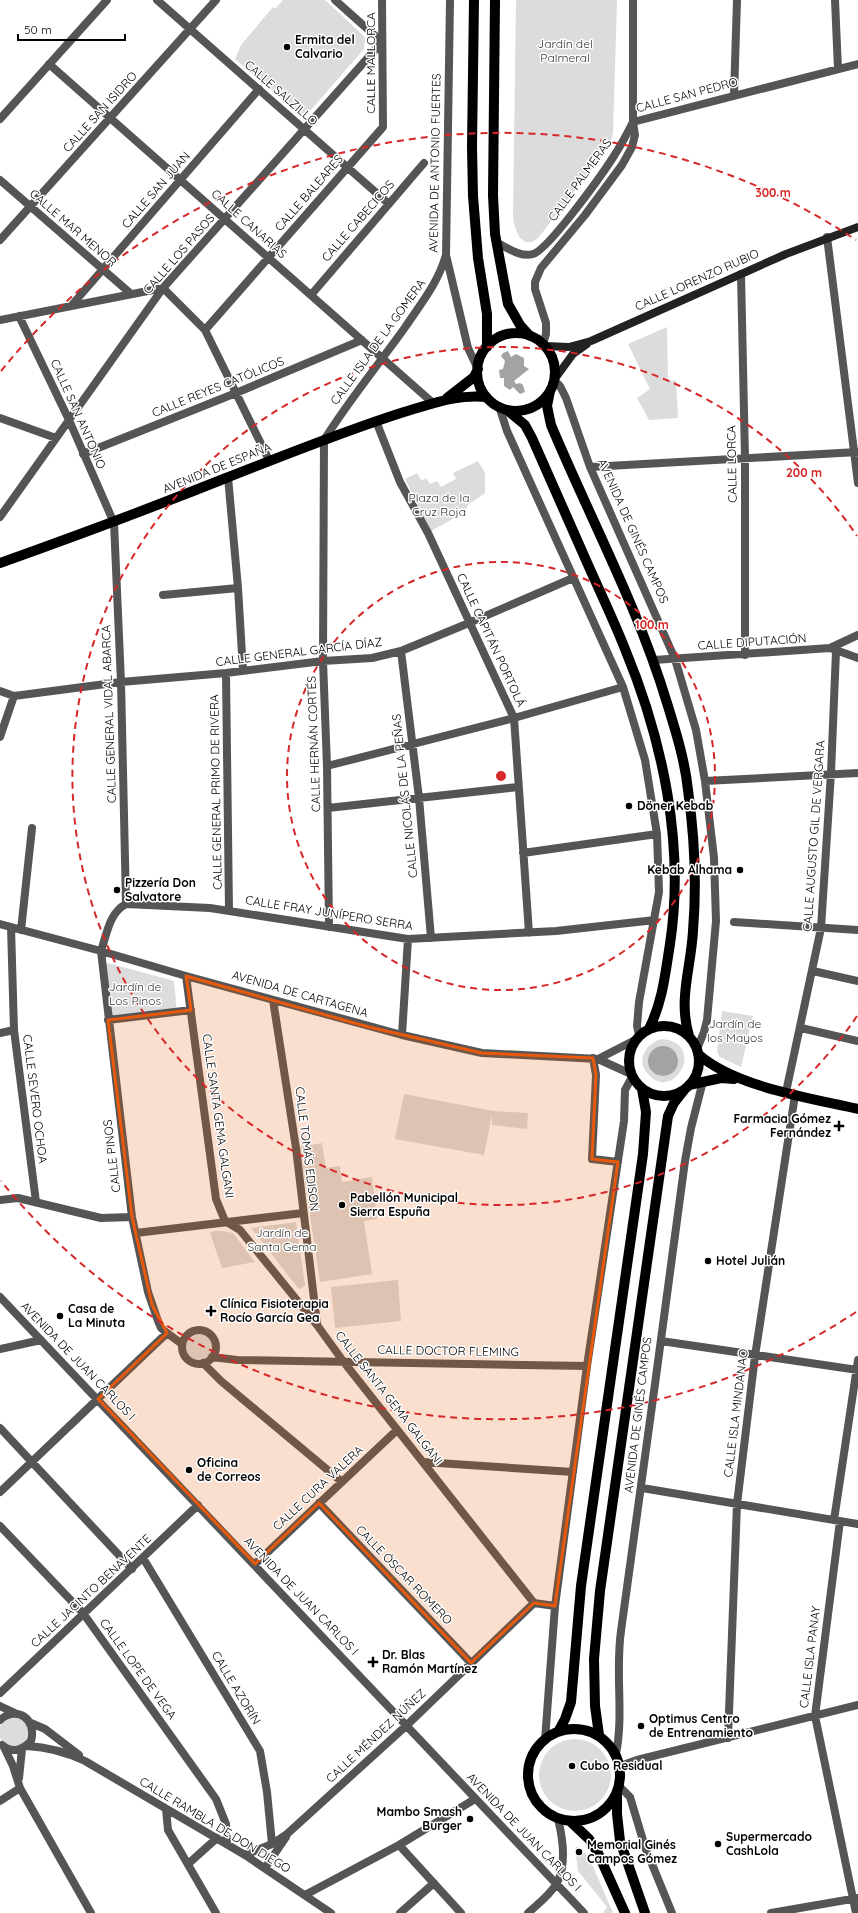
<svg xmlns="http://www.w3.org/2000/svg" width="858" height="1913" viewBox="0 0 858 1913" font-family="Quicksand,sans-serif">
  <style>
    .green { fill: #dcdcdc; fill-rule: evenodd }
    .water { fill: #a3a3a3 }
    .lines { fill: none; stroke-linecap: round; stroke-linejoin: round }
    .street { stroke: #555; stroke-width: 8 }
    .secondary { stroke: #222; stroke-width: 8 }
    .primary { stroke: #000; stroke-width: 10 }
    .marked { fill: #e8590c; fill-opacity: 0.2; stroke: #e8590c; stroke-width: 3; stroke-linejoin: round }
    .ring { fill: none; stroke: #d62828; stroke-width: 2; stroke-dasharray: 7 5 }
    .poi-dot { fill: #000; stroke: #fff; stroke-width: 1.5 }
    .labels { text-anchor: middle; stroke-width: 3; stroke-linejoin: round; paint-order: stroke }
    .poi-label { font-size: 12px; font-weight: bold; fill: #000; stroke: #fff; text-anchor: start }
    .park-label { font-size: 12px; fill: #333; stroke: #fff }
    .street-label { font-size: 12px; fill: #000; stroke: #fff }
    .centre { fill: #d62828; stroke: #fff; stroke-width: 2 }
    .ring-label { font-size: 12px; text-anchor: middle; font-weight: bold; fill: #d62828; stroke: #fff; stroke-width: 3; stroke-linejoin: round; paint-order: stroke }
  </style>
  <rect width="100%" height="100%" fill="#fff"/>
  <!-- green -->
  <path class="green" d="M283,0H325L365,37L364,49L304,118L235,59L241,45L273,7L275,9Z
    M516,0H617L613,133L610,145L539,237C522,253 514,229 513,216Z
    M667,327L668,380L676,381L678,418L649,420L637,398L650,389L628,344Z
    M478,461L485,473V493L468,505L465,512L431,531L405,479L417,473L422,481L426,478L430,484L437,481L441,487L456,479L453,473Z
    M108,963L174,981L177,1013L112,1021L105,967Z
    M722,1011L753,1016L741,1067L720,1057L717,1052Z
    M661,1039C708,1042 674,1104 648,1074C635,1060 646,1044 661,1039ZM668,1047L676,1054L678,1058L660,1076L652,1071L649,1063Z
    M404,1094L493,1111L528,1113L527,1129L492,1125V1114L484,1155L395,1139Z
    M322,1143L326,1168L340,1166L342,1182L372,1177L377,1219L364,1221L372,1274L320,1282L300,1147Z
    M296,1222L305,1285L301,1289L298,1288L251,1228Z
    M214,1231H222L233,1233L255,1262L222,1268L210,1233Z
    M398,1280L401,1321L335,1328L331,1287Z
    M185 1346a14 14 0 1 1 28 0a14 14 0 1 1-28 0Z
    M-1 1732a15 15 0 1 1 30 0a15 15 0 1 1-30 0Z
    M539 1775a36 36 0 1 1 72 0a36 36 0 1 1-72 0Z
    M578,1846L589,1857L613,1913H603L607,1907L578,1871L575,1848Z"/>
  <!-- water -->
  <path class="water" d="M508,351L511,357L516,354L524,358V366L529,369L514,381L516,384L520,383L523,385L525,392L520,394L513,387L510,390L504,386V378H500L499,370L503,369L505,361L501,356L503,353Z
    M648 1061a15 15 0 1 1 30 0a15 15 0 1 1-30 0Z"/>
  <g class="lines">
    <!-- street -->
    <path class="street" d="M157,0L389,204
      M450,0L446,255L468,348L478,369
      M835,0L838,69
      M49,64L433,403
      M734,95L737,0
      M0,119L107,0
      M633,122L858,64
      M0,180L130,293
      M827,237L858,483
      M0,240L216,0
      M496,242C506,247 521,258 533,254C548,250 601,176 612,159C620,147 627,134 633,122V0
      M741,274L745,458V655
      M163,288L205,330L269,460
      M311,295L424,163
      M71,306L259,89
      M19,316L69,420L114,523L121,682L126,904
      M0,320L163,288
      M205,330L383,127L382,0
      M543,344L546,334V323L535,289V282L541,268L585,215L622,165L632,147L635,135L633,122
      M554,380L560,386L566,398L590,467L675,659L696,730L705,781L714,858L716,921L707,1020L704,1032L697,1049
      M499,406L507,431L623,687L645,760L657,834L659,892L639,1002L637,1026L639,1035
      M0,418L56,438
      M376,421L400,482L428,533L514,718L529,933
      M83,454L236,393L362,340
      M590,467L858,452
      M228,477L238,588L243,671
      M0,517L163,288L382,42L335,0
      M163,595L238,588
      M858,635L830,648L858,658
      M401,651L419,798L431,938
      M654,660L830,648
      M226,673L229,910
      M0,691L14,696L121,682L226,673L323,661L372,658L401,651L469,623L573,578
      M0,737L14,696
      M327,766L514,718L623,687
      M705,781L858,773
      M328,808L518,787
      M523,853L657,834
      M734,922L858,930
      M0,924L101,951L186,976L402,1035L482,1053L598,1059L631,1074
      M11,927L14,1030L36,1202
      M329,927L327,766L323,661L324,440C349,400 379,364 406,326C422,302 438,283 446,255
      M21,930L32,828
      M813,971L858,981
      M186,976L216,1199L225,1221L240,1230L317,1325L343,1361L534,1603
      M273,1000L296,1148L317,1324
      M108,1020L191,1010
      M801,1028L858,1041
      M0,1033L14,1030
      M402,1035L408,939
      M593,1058L596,1075L592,1159L618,1162
      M598,1059L635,1040
      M786,1092L821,928L831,773L836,651
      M0,1200L18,1198L101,1218L132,1217
      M136,1233L303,1213
      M0,1297L584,1913
      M182 1347a17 17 0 1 1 34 0a17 17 0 1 1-34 0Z
      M661,1341L858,1370
      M182,1344L167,1333L161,1328L158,1321L148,1292L132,1217L101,951C107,934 109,913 126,904L210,908L408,939L556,931L655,920
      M0,1349L41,1340
      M212,1357L237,1360L587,1366
      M203,1363L221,1381L342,1482
      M0,1428L132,1569
      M423,1462L573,1472
      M642,1488L858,1524
      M0,1492L167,1333
      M319,1503L471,1663
      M834,1520L858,1360
      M840,1521L815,1716L856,1913
      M0,1526L83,1613L216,1799L226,1824L227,1844
      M143,1558L260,1751L267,1792L272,1844
      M255,1564L397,1430
      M534,1603L555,1606
      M0,1693L198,1505
      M0,1706L15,1713
      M0,1720C17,1705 37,1719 31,1741C23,1750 12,1754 2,1745
      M31,1723L45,1729L79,1755
      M728,1738L737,1504L755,1356L795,1095
      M545,1740L555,1606L587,1366L624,1121L625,1090L632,1077
      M27,1746C48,1747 66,1752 85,1761L245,1855L331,1913
      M4,1747L13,1766L20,1788L91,1913
      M616,1754C624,1714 615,1672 621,1631C643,1474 664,1318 685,1161L691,1128L703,1081
      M620,1766L637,1760L858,1705
      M19,1778L22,1749
      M619,1786L630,1797L645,1847L672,1913
      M0,1801L20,1788
      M166,1809L168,1830L216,1913
      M399,1845L461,1913
      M245,1855L272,1844L287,1834L407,1725L534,1603
      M188,1864L217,1838
      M265,1868L286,1837
      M305,1895L399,1845L475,1799
      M400,1913L434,1883
      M528,1913C538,1904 550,1895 557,1883C567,1864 563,1839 558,1819
      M771,1913L858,1898"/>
    <!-- secondary -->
    <path class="secondary" d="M545,346L569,347L591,341L786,254L858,227
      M554,380L573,354L587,344"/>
    <!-- primary -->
    <path class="primary" d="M474,0L472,147L473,196L478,258L487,314V347
      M495,0L493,195L495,234L508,304L520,325L530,336
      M477 372a39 39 0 1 1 78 0a39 39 0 1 1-78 0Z
      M550,391L547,406L551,425C590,518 638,607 667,703C676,732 685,761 688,790C695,840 697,882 693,931C691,968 678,999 689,1036
      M447,398L474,377L478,369
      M507,410L525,425L532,438C551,481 570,524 589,567C601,594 614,621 625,649C663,741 685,845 670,944C665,975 663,1000 649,1029
      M0,563C76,536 151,508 226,478C285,455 344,431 404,412C432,404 457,394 486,397
      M629 1061a35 35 0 1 1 70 0a35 35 0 1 1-70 0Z
      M698,1054C735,1087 810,1098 858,1109
      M689,1085L721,1078L734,1079
      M528 1775a46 46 0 1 1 92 0a46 46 0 1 1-92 0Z
      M558,1732L565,1719L571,1702L581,1586L643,1154L646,1112L642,1089
      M599,1735L595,1706L594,1659L600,1591L668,1116L674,1103L685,1089
      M617,1794V1814L620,1841L645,1913
      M571,1822L589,1839L598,1853L625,1913"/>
  </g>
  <!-- marked area -->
  <path class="marked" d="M186,976L369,1027L482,1053L593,1058L596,1075L592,1159L618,1162L555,1606L534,1603L471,1663L319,1503L255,1564L98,1399L167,1333L152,1305L132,1217L108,1020L191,1010Z"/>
  <!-- distance rings -->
  <g class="ring">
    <circle cx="501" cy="776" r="214"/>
    <path d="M857 1016A429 429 0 1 1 857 536"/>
    <path d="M856 1312A643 643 0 0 1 1 1181M1 371A643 643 0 0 1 856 240"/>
  </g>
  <!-- markers -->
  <g class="poi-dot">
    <circle cx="287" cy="47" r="4"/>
    <circle cx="629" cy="806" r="4"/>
    <circle cx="740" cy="870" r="4"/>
    <circle cx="117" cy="890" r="4"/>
    <path d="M837 1120h4v4h4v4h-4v4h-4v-4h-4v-4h4z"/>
    <circle cx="342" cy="1205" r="4"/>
    <circle cx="708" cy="1261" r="4"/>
    <path d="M209 1305h4v4h4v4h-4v4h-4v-4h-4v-4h4z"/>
    <circle cx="60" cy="1316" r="4"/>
    <circle cx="189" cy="1470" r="4"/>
    <path d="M371 1656h4v4h4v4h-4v4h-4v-4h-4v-4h4z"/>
    <circle cx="641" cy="1726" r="4"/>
    <circle cx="572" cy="1766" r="4"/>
    <circle cx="470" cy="1819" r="4"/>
    <circle cx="718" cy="1844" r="4"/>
    <circle cx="579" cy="1852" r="4"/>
  </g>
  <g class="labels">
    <!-- poi labels -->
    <g class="poi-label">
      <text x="295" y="44">Ermita del<tspan x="295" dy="14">Calvario</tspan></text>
      <text x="637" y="810">Döner Kebab</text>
      <text x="732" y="874" text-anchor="end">Kebab Alhama</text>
      <text x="125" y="887">Pizzería Don<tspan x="125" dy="14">Salvatore</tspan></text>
      <text x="831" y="1123" text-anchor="end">Farmacia Gómez<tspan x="831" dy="14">Fernández</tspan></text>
      <text x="350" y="1202">Pabellón Municipal<tspan x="350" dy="14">Sierra Espuña</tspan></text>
      <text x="716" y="1265">Hotel Julián</text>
      <text x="220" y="1308">Clínica Fisioterapia<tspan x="220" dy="14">Rocío García Gea</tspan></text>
      <text x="68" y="1313">Casa de<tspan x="68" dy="14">La Minuta</tspan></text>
      <text x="197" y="1467">Oficina<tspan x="197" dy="14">de Correos</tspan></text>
      <text x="382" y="1659">Dr. Blas<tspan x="382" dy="14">Ramón Martínez</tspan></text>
      <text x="649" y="1723">Optimus Centro<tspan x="649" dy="14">de Entrenamiento</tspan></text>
      <text x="580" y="1770">Cubo Residual</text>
      <text x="462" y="1816" text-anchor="end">Mambo Smash<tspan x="462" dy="14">Burger</tspan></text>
      <text x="726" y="1841">Supermercado<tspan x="726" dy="14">CashLola</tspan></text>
      <text x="587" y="1849">Memorial Ginés<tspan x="587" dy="14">Campos Gómez</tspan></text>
    </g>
    <!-- park labels -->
    <g class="park-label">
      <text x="565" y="48">Jardín del<tspan x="565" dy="14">Palmeral</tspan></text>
      <text x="439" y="502">Plaza de la<tspan x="439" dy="14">Cruz Roja</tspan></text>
      <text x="135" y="991">Jardín de<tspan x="135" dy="14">Los Pinos</tspan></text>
      <text x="735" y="1028">Jardín de<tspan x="735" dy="14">los Mayos</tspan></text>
      <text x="282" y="1237">Jardín de<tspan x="282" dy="14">Santa Gema</tspan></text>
    </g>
    <!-- street labels -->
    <g class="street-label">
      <text transform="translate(371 63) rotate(-90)" y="4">CALLE MALLORCA</text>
      <text transform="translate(281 93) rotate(41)" y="4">CALLE SALZILLO</text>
      <text transform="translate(687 95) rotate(-15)" y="4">CALLE SAN PEDRO</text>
      <text transform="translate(100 112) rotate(-48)" y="4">CALLE SAN ISIDRO</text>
      <text transform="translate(435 163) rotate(-89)" y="4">AVENIDA DE ANTONIO FUERTES</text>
      <text transform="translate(580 180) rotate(-54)" y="4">CALLE PALMERAS</text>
      <text transform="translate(156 190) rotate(-49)" y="4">CALLE SAN JUAN</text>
      <text transform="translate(309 193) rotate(-49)" y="4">CALLE BALEARES</text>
      <text transform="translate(358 221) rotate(-49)" y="4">CALLE CABECICOS</text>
      <text transform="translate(249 224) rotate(42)" y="4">CALLE CANARIAS</text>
      <text transform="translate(73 228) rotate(41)" y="4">CALLE MAR MENOR</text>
      <text transform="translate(179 254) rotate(-49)" y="4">CALLE LOS PASOS</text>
      <text transform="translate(697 280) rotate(-24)" y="4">CALLE LORENZO RUBIO</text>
      <text transform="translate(378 342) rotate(-54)" y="4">CALLE ISLA DE LA GOMERA</text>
      <text transform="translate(218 387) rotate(-22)" y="4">CALLE REYES CATÓLICOS</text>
      <text transform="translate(78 414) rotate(66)" y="4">CALLE SAN ANTONIO</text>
      <text transform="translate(732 464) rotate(-91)" y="4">CALLE LORCA</text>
      <text transform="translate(217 468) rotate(-22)" y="4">AVENIDA DE ESPAÑA</text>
      <text transform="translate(633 531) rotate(66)" y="4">AVENIDA DE GINÉS CAMPOS</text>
      <text transform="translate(491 640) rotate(65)" y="4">CALLE CAPITÁN PORTOLÁ</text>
      <text transform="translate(752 642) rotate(-4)" y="4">CALLE DIPUTACIÓN</text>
      <text transform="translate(299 652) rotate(-7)" y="4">CALLE GENERAL GARCÍA DÍAZ</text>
      <text transform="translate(109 714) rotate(-92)" y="4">CALLE GENERAL VIDAL ABARCA</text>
      <text transform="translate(314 744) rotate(-92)" y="4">CALLE HERNÁN CORTÉS</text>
      <text transform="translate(216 792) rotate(-91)" y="4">CALLE GENERAL PRIMO DE RIVERA</text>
      <text transform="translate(405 796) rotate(-96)" y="4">CALLE NICOLÁS DE LA PEÑAS</text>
      <text transform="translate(814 836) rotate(-86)" y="4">CALLE AUGUSTO GIL DE VERGARA</text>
      <text transform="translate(329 913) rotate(9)" y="4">CALLE FRAY JUNÍPERO SERRA</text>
      <text transform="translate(300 994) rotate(16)" y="4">AVENIDA DE CARTAGENA</text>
      <text transform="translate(35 1099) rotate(83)" y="4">CALLE SEVERO OCHOA</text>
      <text transform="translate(218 1116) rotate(82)" y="4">CALLE SANTA GEMA GALGANI</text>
      <text transform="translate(307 1149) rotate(83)" y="4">CALLE TOMÁS EDISON</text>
      <text transform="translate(112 1156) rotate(-97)" y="4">CALLE PINOS</text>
      <text transform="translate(448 1351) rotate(1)" y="4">CALLE DOCTOR FLEMING</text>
      <text transform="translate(78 1361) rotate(46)" y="4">AVENIDA DE JUAN CARLOS I</text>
      <text transform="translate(389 1398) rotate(52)" y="4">CALLE SANTA GEMA GALGANI</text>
      <text transform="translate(736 1413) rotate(-83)" y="4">CALLE ISLA MINDANAO</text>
      <text transform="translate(638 1415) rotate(-83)" y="4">AVENIDA DE GINÉS CAMPOS</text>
      <text transform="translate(318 1488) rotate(-43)" y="4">CALLE CURA VALERA</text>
      <text transform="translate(404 1575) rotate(46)" y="4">CALLE ÓSCAR ROMERO</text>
      <text transform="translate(91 1591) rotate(-43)" y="4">CALLE JACINTO BENAVENTE</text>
      <text transform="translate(301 1596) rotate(46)" y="4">AVENIDA DE JUAN CARLOS I</text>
      <text transform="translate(810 1657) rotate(-83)" y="4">CALLE ISLA PANAY</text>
      <text transform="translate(138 1669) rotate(54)" y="4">CALLE LOPE DE VEGA</text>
      <text transform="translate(236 1688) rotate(59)" y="4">CALLE AZORÍN</text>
      <text transform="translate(376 1736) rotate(-43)" y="4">CALLE MÉNDEZ NÚÑEZ</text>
      <text transform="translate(215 1825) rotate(31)" y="4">CALLE RAMBLA DE DON DIEGO</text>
      <text transform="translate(524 1832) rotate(46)" y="4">AVENIDA DE JUAN CARLOS I</text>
    </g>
  </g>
  <circle cx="501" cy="776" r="6" class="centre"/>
  <g class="ring-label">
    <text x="773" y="197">300 m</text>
    <text x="804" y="477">200 m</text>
    <text x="652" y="629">100 m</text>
  </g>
  <!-- scale -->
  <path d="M18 34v6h107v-6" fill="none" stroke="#000000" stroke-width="2"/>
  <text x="24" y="34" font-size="12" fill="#000000" stroke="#ffffff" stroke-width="3" paint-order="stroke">50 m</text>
</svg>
